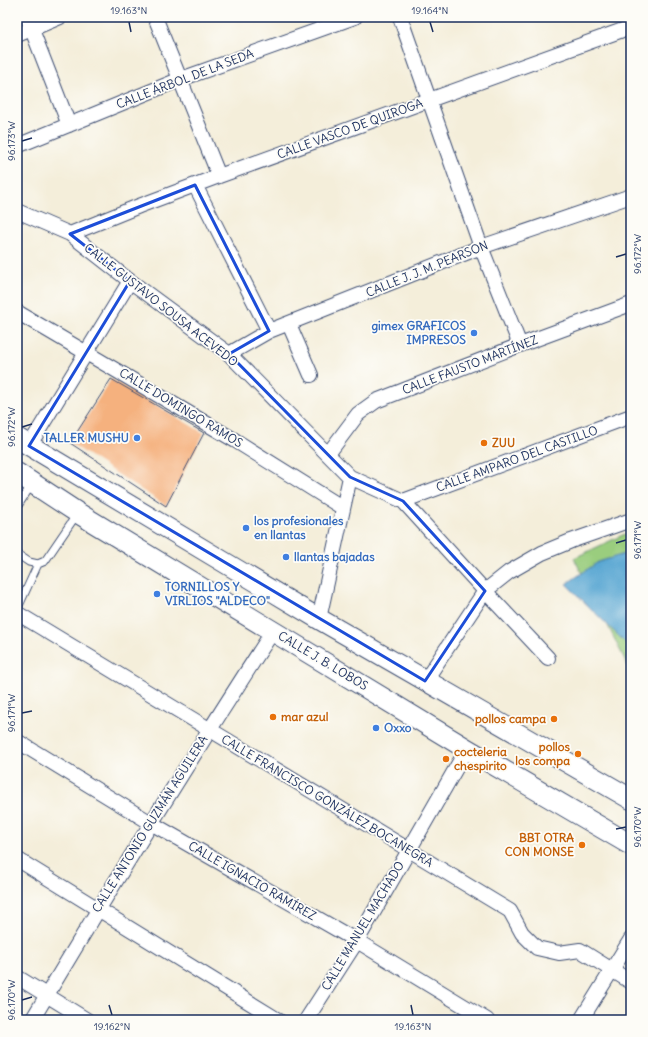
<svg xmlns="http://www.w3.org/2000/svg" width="648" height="1037" viewBox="0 0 648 1037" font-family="Delius,sans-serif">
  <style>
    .green { fill: #9acd7e; stroke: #5a7e6e }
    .water { fill: #5aa7d3; stroke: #3a6b98 }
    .building { fill: #f5b17e }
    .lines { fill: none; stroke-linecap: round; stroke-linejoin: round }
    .lane-casing { stroke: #3c4c71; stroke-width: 9 }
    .street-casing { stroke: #3c4c71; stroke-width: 16 }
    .secondary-casing { stroke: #3c4c71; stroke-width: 22 }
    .lane { stroke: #fff; stroke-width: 7 }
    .street { stroke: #fff; stroke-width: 14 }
    .secondary { stroke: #fff; stroke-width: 20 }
    .marked { fill: none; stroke: #1d4ed8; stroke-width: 3; stroke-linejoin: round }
    .ticks { fill: none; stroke: #1b2f5e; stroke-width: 1.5 }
    .shop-dot { fill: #3f7fe0; stroke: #fdfcf7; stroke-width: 1.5 }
    .food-dot { fill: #e8710a; stroke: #fdfcf7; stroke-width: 1.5 }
    .labels { text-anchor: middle; stroke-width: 3.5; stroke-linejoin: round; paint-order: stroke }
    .street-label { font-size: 12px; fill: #1b2f5e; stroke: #fdfcf7 }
    .shop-label { font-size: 12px; font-weight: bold; fill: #366cbe; stroke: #fdfcf7; text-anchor: start }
    .food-label { font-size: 12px; font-weight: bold; fill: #c56008; stroke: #fdfcf7; text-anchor: start }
    .neatline { fill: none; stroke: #1b2f5e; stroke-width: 1.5 }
    .ticks-label { font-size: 10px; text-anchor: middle; fill: #1b2f5e }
  </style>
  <rect width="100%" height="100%" fill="#fdfcf7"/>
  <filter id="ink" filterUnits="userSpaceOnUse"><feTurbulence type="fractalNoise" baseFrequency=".025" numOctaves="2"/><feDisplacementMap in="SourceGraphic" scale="8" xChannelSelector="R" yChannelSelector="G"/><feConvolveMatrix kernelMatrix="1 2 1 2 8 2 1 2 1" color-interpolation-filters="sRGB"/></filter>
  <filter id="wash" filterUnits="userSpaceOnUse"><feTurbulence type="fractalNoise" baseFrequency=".012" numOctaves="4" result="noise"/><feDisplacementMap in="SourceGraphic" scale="16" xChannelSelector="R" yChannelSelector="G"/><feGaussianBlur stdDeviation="0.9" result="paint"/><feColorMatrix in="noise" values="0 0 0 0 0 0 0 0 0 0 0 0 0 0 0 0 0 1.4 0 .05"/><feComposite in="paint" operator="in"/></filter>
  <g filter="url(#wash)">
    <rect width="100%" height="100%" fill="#f4eeda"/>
    <!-- green -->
    <path class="green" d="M631,531V672L574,558Z"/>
    <!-- water -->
    <path class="water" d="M631,552V648L566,584L598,562Z"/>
    <g id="blocks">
      <!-- building -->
      <path class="building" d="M111,379L204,433L166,506L70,443Z"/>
    </g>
  </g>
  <g filter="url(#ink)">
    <use href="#blocks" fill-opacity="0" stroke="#3c4c71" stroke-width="1"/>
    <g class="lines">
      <!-- lane casing -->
      <g class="lane-casing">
        <path id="lane" d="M17,507L32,484
          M17,554L29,562L38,564
          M17,610L38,564L45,561L77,514"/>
      </g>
      <!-- street casing -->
      <g class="street-casing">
        <path id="street" d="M27,17L69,125
          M155,17L219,176
          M400,17L481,247L520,345
          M17,35L60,17
          M17,146L181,79L355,17
          M195,185L269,331
          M17,211L70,234L130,281L229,354L350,477L403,501L485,591L548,658
          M70,234L139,206L219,176L631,27
          M17,312L236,441L343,508
          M289,324L311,375
          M229,354L269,331L481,247L631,196
          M29,446L130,281
          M328,454L358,414L376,401L520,345L631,304
          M403,501L631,416
          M17,613L510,911L522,933L537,948L559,953L580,950L631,982
          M319,619L350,477
          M425,681L485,591L509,572L542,553L571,541L631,520
          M17,741L151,823L357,941L487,1020
          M17,859L278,1020
          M17,977L87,1020
          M32,1020C110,889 190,759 273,631
          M306,1020L357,941L467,749
          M581,1020L631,939"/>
      </g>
      <!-- secondary casing -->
      <g class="secondary-casing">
        <path id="secondary" d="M17,438L319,619L631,799
          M17,473L78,513L467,749L631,845"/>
      </g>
      <!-- lane -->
      <use href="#lane" class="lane"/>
      <!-- street -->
      <use href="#street" class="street"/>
      <!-- secondary -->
      <use href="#secondary" class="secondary"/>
    </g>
  </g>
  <!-- marked area -->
  <path class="marked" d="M195,185L269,331L229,354L350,477L403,501L485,591L425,681L29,446L130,281L70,234Z"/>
  <!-- ticks -->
  <path class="ticks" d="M129,22L131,32M430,22L433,32M22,141L32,138M616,257L626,254M22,427L32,424M616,543L626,540M22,713L32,711M616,829L626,827M22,1000L32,997M109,1005L112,1015M411,1005L413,1015"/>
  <!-- markers -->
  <g class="shop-dot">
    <circle cx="474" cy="333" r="4"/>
    <circle cx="137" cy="438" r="4"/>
    <circle cx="246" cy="528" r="4"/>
    <circle cx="286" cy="557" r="4"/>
    <circle cx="157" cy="594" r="4"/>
    <circle cx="376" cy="728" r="4"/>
  </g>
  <g class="food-dot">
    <circle cx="484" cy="443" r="4"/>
    <circle cx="273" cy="717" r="4"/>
    <circle cx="554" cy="719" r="4"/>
    <circle cx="578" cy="754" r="4"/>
    <circle cx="446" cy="759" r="4"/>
    <circle cx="582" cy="845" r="4"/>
  </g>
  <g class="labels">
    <!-- street labels -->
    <g class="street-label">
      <text transform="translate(185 79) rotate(-21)" y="4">CALLE ÁRBOL DE LA SEDA</text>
      <text transform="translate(350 129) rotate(-20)" y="4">CALLE VASCO DE QUIROGA</text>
      <text transform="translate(427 269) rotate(-22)" y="4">CALLE J. J. M. PEARSON</text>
      <text transform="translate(161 305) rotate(38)" y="4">CALLE GUSTAVO SOUSA ACEVEDO</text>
      <text transform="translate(470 365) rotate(-21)" y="4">CALLE FAUSTO MARTÍNEZ</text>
      <text transform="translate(181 408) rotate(31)" y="4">CALLE DOMINGO RAMOS</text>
      <text transform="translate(517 459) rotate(-20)" y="4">CALLE AMPARO DEL CASTILLO</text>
      <text transform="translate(323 661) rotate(31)" y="4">CALLE J. B. LOBOS</text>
      <text transform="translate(327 801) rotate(31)" y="4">CALLE FRANCISCO GONZÁLEZ BOCANEGRA</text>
      <text transform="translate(150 824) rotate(-58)" y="4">CALLE ANTONIO GUZMÁN AGUILERA</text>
      <text transform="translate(252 881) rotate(30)" y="4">CALLE IGNACIO RAMÍREZ</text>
      <text transform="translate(363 926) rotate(-59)" y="4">CALLE MANUEL MACHADO</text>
    </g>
    <!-- shop labels -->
    <g class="shop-label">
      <text x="466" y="330" text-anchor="end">gimex GRAFICOS<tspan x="466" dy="14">IMPRESOS</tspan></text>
      <text x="129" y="442" text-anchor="end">TALLER MUSHU</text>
      <text x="254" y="525">los profesionales<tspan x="254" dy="14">en llantas</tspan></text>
      <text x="294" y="561">llantas bajadas</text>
      <text x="165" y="591">TORNILLOS Y<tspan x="165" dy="14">VIRLIOS "ALDECO"</tspan></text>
      <text x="384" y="732">Oxxo</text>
    </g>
    <!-- food labels -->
    <g class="food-label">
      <text x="492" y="447">ZUU</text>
      <text x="281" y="721">mar azul</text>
      <text x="546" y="723" text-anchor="end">pollos campa</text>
      <text x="570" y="751" text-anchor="end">pollos<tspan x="570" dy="14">los compa</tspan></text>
      <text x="454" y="756">cocteleria<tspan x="454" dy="14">chespirito</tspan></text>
      <text x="574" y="842" text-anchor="end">BBT OTRA<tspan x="574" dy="14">CON MONSE</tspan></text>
    </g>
  </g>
  <!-- margin -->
  <rect width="648" height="1037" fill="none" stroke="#fdfcf7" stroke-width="44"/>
  <rect x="22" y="22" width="604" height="993" class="neatline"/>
  <g class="ticks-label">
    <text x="129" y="14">19.163°N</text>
    <text x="430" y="14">19.164°N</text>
    <text transform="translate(11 141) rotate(-90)" y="4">96.173°W</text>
    <text transform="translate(637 254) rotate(-90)" y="4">96.172°W</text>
    <text transform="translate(11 427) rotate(-90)" y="4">96.172°W</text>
    <text transform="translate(637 540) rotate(-90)" y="4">96.171°W</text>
    <text transform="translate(11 713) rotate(-90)" y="4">96.171°W</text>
    <text transform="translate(637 827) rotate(-90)" y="4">96.170°W</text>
    <text transform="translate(11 1000) rotate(-90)" y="4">96.170°W</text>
    <text x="112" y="1030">19.162°N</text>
    <text x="413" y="1030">19.163°N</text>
  </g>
</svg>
